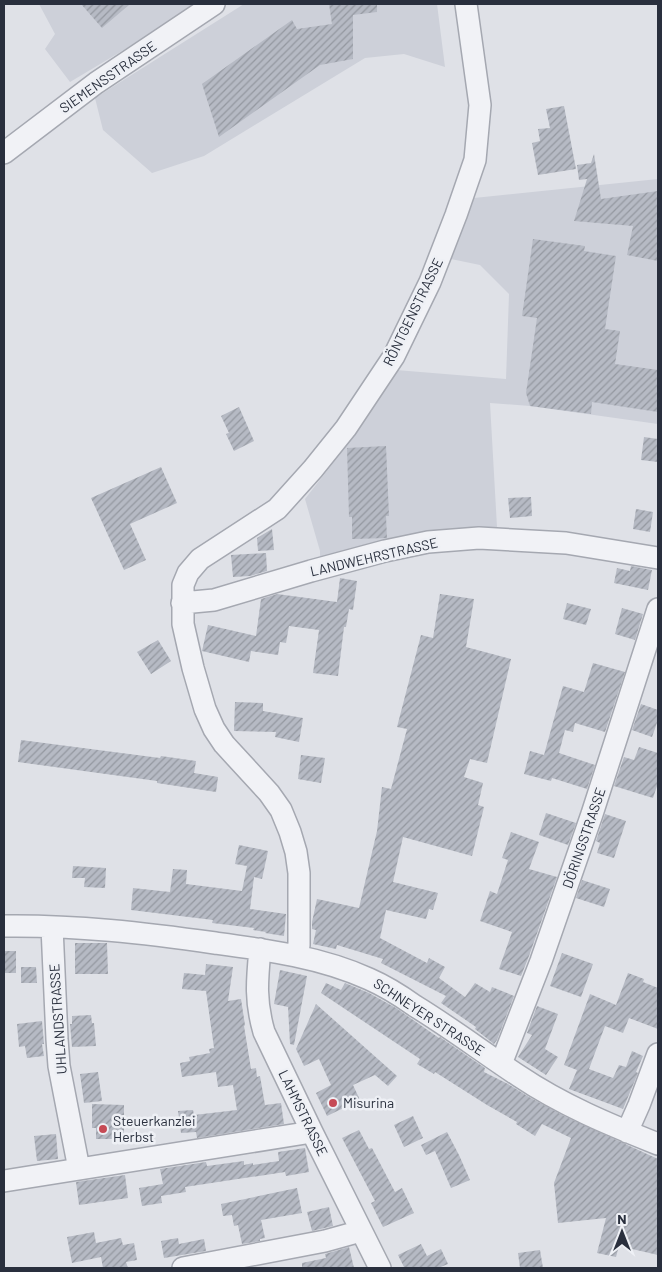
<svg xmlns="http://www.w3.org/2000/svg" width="662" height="1272" viewBox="0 0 662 1272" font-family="Barlow,sans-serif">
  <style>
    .built { fill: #cdd0d9 }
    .building { fill: url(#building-hatch) }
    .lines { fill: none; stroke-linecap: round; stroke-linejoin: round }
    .minor-casing { stroke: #a5a8b1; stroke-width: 24 }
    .minor { stroke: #f1f2f6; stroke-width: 21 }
    .poi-dot { fill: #c64a55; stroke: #eef0f5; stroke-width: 2 }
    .labels { text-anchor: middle; stroke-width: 5; stroke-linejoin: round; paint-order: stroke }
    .street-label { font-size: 14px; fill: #292f3d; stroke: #eef0f5 }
    .poi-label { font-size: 14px; fill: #292f3d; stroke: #eef0f5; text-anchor: start }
  </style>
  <defs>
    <pattern id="building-hatch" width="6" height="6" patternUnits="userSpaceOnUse" patternTransform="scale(1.25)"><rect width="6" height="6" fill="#b6bac4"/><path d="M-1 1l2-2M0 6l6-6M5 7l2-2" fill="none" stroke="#9498a0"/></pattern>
  </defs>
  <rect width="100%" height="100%" fill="#dfe1e7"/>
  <!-- built -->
  <path class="built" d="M39,4H195L127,48L70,82L45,49L55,34Z
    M244,4H437L445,67L404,54L365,58L204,156L152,173L103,130L95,98Z
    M658,179V424L530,406L490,403L497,527L429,535L320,557V551L305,499L344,449L380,396L396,370L506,379L509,294L480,265L451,259L474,198Z"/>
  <!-- building -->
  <path class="building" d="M81,4H130L102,28Z
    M329,4H377V12L353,15V59L320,65L219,137L202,84L292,20L297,29L332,24Z
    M564,106L576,169L538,175L532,143L540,141L538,129L550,128L546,109Z
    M594,154L601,199L658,191V261L627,255L633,226L574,221L587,179L579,180L577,165L591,163Z
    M533,239L585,246L584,251L616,256L605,329L620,331L615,364L658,370V412L592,402L591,414L530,406L526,393L537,318L522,316Z
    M239,407L254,441L234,451L226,434L229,433L221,416Z
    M644,437L658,439V462L641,460Z
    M386,446L389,516H386L387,538L352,539V517H349L347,448Z
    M161,467L177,503L130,524L146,560L124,570L91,498Z
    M531,497L532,516L510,518L508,498Z
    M636,509L653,512L650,532L633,529Z
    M272,529L274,550L258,551L257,538Z
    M266,553L267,571L250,576L233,577L231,555Z
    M631,566L652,570L648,590L614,583L617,568L630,571Z
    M340,578L357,581L353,610L349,609L346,627H344L338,676L313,673L319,630L289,626L286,643L280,642L278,655L251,651L249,662L202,651L208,625L256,636L261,599L277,594L337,602Z
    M440,594L474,599L466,647L511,659L487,763L470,759L464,777L483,783L478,805L484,807L472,856L403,837L393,882L438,893L433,910L429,909L426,919L386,910L380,938L427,963L429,958L445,967L439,978L465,997L475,983L490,992L492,987L514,996L497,1040L494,1044L475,1029L476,1027L441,1003L446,996L381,963L383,959L337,945L336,949L313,944L316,930L312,929V922L317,899L359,908L377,831L382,787L391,789L407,729L397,727L421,635L433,638Z
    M567,603L591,609L586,625L563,619Z
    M622,608L643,614L635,640L615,634Z
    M158,640L171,661L151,674L137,652Z
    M593,663L625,672L605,732L575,723L573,732L565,730L559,753L595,765L587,789L552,778L551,781L524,774L530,751L544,755L563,686L584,692Z
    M235,702L263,703V711L303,718L299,742L275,737L276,732L234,731Z
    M641,704L658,710V720L652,737L632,730Z
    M21,740L160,758L161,756L196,761L194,773L218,777L216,792L157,783V781L18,762Z
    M639,747L658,753V783L653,798L614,786L624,757L634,760Z
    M301,755L325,758L321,783L298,779Z
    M546,813L576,823L568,845L539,835Z
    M605,814L626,821L614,858L597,853L600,843L596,841Z
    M511,832L539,842L529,869L557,877L529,956L521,976L499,969L512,932L480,921L490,891L497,894L508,860L502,858Z
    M239,845L268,851L262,879L254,877L250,909L286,914L284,936L265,933L266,932L253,930L254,928L212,923L213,920L131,910L133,888L170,892L173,869L187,870L186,884L242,891L247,866L235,864Z
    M73,866L106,868L105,888L84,887L85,878H72Z
    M582,880L610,889L604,907L576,898Z
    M75,943H107L108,974H75Z
    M4,951H16V973H4Z
    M562,953L593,964L581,997L550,986Z
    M206,964L233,967L228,1001L241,999L245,1025L244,1026L251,1069L256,1068L257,1077L260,1076L265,1105L281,1103L284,1124L197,1138L196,1132L181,1133L178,1111L193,1110L194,1115L237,1110L233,1085L218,1087L216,1072L182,1077L180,1063L190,1061L189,1057L210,1053L209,1049L214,1048L206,991L182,989L184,973L205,975Z
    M21,967H36L37,983H21Z
    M280,970L307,976L294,1045L290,1044L288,1007L274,1004Z
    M628,973L644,979L643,982L658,988V1029L629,1018L623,1033L605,1026L589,1069L613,1078L619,1065L626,1067L632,1051L643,1056L636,1072L638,1073L623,1109L569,1089L577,1070L564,1065L590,994L616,1005Z
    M326,983L341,990L345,983L369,993L396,1008L439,1038L440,1037L447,1042L485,1068L484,1072L508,1084L529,1097L564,1116L658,1159V1255L619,1246L616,1257L597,1253L606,1218L558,1223L554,1183L571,1138L542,1124L535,1136L516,1124L517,1122L487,1105L435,1072L434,1074L417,1064L420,1059L321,993Z
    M316,1004L397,1076L388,1086L375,1075L353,1085L360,1100L327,1116L316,1093L331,1085L319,1059L304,1066L296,1049Z
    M537,1006L558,1014L545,1049L558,1057L546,1075L518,1057L532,1035L527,1033Z
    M91,1015L92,1023H94L96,1046L72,1047L70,1024H72V1016Z
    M42,1021L44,1044H42L44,1056L27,1058L25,1046L19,1047L17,1024Z
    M98,1072L102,1101L84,1103L80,1074Z
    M92,1104L124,1105V1139H96V1128H92Z
    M413,1116L423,1138L404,1147L394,1125Z
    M359,1130L369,1149L372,1148L395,1192L402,1188L414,1213L383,1227L371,1203L375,1201L342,1138Z
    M447,1132L459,1155L470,1180L451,1188L435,1151L426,1155L421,1145Z
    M56,1134L58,1159L37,1161L34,1136Z
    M305,1148L309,1172L286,1176L285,1172L185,1187L186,1192L161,1196L162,1203L142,1206L139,1188L163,1184L160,1169L206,1162L207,1166L244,1161V1165L253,1163V1165L279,1161L278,1152Z
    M125,1175L128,1198L79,1205L76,1182Z
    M297,1188L302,1213L261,1220L265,1238L260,1239V1241L242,1244L238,1225L234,1226L232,1215L223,1216L221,1204Z
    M329,1207L333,1226L312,1231L307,1212Z
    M94,1232L96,1243L121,1238L123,1245L134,1243L137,1260L126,1262L128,1268H103L101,1257L72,1263L67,1237Z
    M178,1238L179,1244L204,1239L206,1251L164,1258L161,1241Z
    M421,1244L427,1256L441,1249L448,1264L438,1268H401L404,1267L398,1255Z
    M349,1247L354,1268H302V1263L326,1258L325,1254Z
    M540,1250L543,1268H520L518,1253Z"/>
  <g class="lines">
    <!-- minor casing -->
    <g class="minor-casing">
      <path id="minor" d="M4,153L96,83L214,4
        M182,603L214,600L311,571L385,551L428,542L479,538L566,543L658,558
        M4,926C75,925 145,933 215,943C267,950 321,957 369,979C385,986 401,996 415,1006C451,1028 484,1053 519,1076C562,1105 610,1125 658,1144
        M52,927L57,1039L59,1066L79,1169
        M260,949C257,981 255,1001 264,1032L312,1132L380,1268
        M297,956L299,945V873L296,852L290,832L281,810L269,793L224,744L214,729L205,709L193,668L183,624V585L188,573L200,559L277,509L313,469L346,428L394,356L430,282L456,215L475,160L480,105L466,4
        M501,1064L541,961L592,814L658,609
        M627,1132L639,1105L658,1054
        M4,1181L312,1132
        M183,1268L325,1241L361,1231"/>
    </g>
    <!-- minor -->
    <use href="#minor" class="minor"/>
  </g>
  <!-- markers -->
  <g class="poi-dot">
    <circle cx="333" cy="1103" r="5"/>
    <circle cx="103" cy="1129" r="5"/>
  </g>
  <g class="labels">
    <!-- street labels -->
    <g class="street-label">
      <text transform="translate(108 77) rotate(-35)" y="5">SIEMENSSTRASSE</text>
      <text transform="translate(413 312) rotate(-64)" y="5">RÖNTGENSTRASSE</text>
      <text transform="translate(374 557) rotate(-13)" y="5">LANDWEHRSTRASSE</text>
      <text transform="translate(584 838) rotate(-71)" y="5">DÖRINGSTRASSE</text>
      <text transform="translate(429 1017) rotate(33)" y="5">SCHNEYER STRASSE</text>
      <text transform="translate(58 1019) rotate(-94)" y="5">UHLANDSTRASSE</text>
      <text transform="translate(303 1113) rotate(64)" y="5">LAHMSTRASSE</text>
    </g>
    <!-- poi labels -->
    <g class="poi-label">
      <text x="343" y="1108">Misurina</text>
      <text x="113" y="1126">Steuerkanzlei<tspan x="113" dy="16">Herbst</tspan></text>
    </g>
  </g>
  <!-- border -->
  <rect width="662" height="1272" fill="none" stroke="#292f3d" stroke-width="10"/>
  <!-- north arrow -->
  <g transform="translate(622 1232)" stroke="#eef0f5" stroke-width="4" paint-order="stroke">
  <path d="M0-4L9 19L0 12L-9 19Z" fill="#292f3d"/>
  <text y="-8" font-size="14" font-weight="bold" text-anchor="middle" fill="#292f3d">N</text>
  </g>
</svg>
